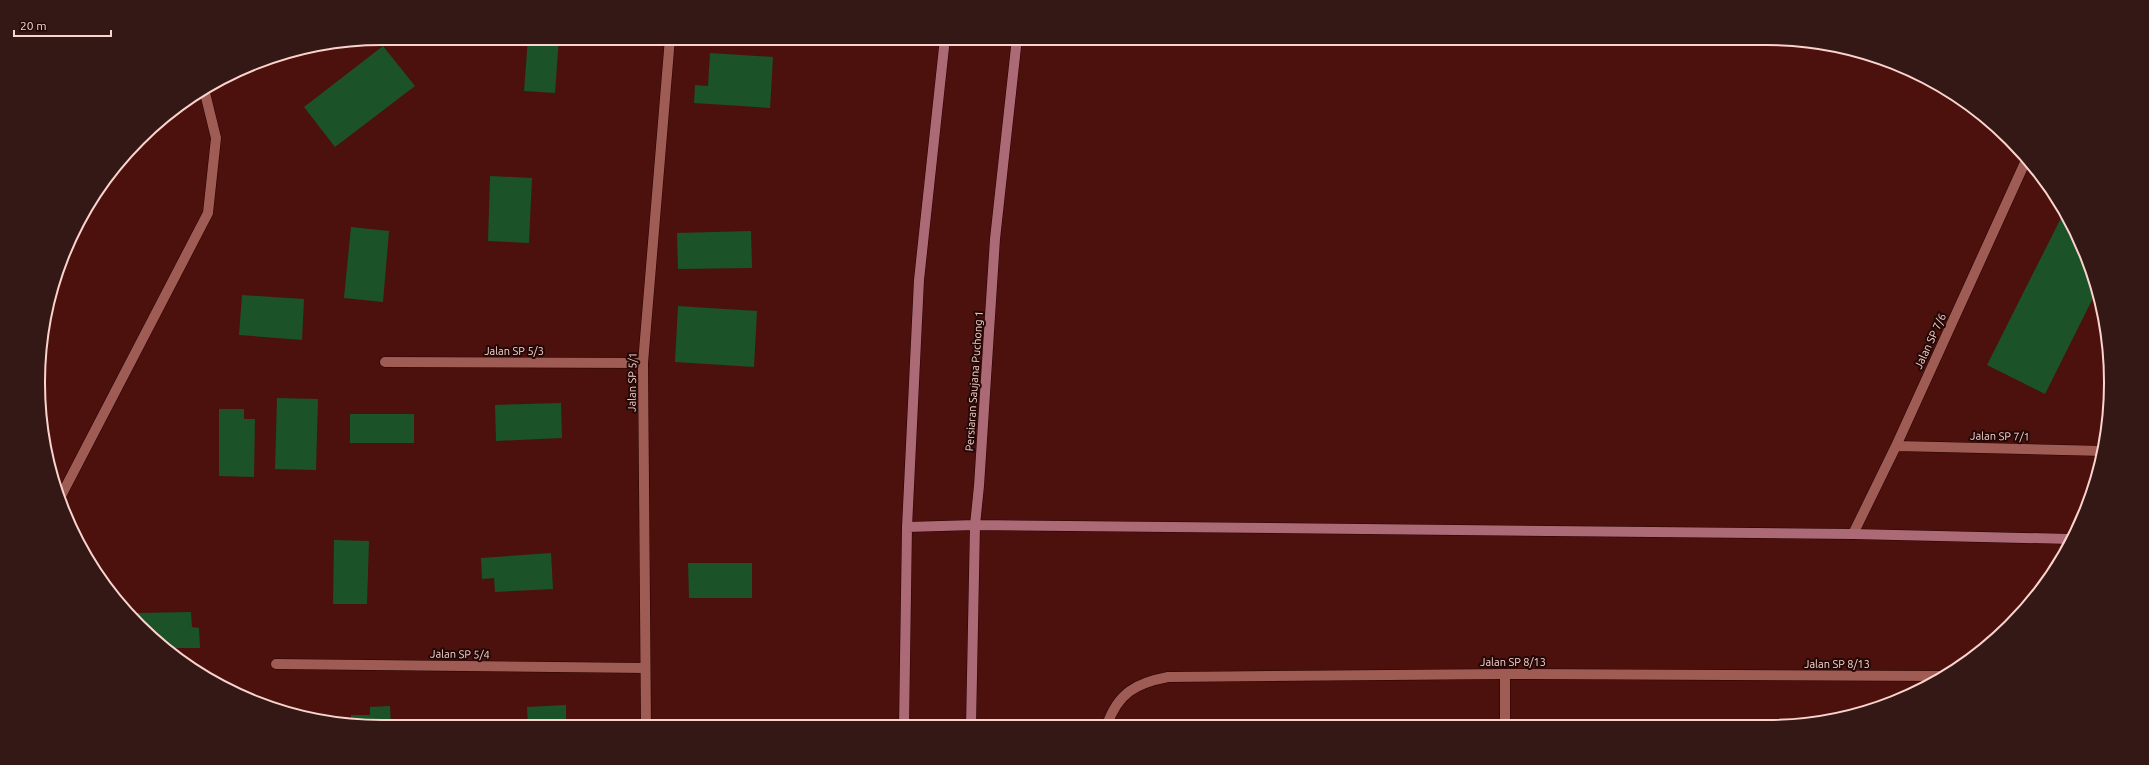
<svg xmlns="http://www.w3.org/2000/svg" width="2149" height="765" viewBox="0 0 2149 765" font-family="Ubuntu,sans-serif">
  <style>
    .building { fill: #1c5227 }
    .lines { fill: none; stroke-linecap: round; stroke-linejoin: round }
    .lane-casing { stroke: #2a0101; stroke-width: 11 }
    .street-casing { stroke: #2a0101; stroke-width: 11 }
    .secondary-casing { stroke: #2a0101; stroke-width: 11 }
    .lane { stroke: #9f5c54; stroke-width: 10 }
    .street { stroke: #9f5c54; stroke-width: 10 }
    .secondary { stroke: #ac6a77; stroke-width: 10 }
    .labels { text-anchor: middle; stroke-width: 4; stroke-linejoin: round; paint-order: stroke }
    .street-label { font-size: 11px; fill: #fad3cd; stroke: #220806 }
    .rim { fill: none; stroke: #fad3cd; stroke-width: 2 }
  </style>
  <rect width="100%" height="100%" fill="#4c110d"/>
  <!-- building -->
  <path class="building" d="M528,38H559L555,93L524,91Z
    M383,46L415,86L335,147L304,107Z
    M710,53L773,57L770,108L694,103L695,85L708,86Z
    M490,176L532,178L529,243L488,241Z
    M2065,210L2093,272L2097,290L2045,394L1987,365Z
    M351,227L389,231L383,302L344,298Z
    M751,231L752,268L678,269L677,233Z
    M242,295L304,299L302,340L239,335Z
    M678,306L757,311L754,367L675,362Z
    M277,398L318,399L316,470L275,469Z
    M561,403L562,438L496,441L495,405Z
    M219,409H244V419H255L254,477L219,476Z
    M350,414H414V443H350Z
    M334,540L369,541L367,604H333Z
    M551,553L553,589L495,592L494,578L482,579L481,558Z
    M688,563H752V598H689Z
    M191,612L192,627L199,628L200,648H166L137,624V613Z
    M566,705V727H528L527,707Z
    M390,706L391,727L351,723V715H370V707Z"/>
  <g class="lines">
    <!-- lane casing -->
    <g class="lane-casing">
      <path id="lane" d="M61,496L208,213L216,138L205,93
        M1505,674V725"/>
    </g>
    <!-- street casing -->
    <g class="street-casing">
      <path id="street" d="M385,362L643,363
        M1896,446L2103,451
        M1853,534L1896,446L2027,158
        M276,664L645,668
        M1107,725C1118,693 1136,683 1168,677L1505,674L1941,676
        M646,726L643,363L670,38"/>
    </g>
    <!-- secondary casing -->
    <g class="secondary-casing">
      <path id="secondary" d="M907,527L975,525L1853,534L2071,539
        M904,726L907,527L919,280L945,38
        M971,726L975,525L979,486L995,239L1017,38"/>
    </g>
    <!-- lane -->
    <use href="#lane" class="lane"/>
    <!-- street -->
    <use href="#street" class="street"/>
    <!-- secondary -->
    <use href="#secondary" class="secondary"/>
  </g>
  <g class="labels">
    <!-- street labels -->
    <g class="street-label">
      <text transform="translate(1930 341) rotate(-65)" y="4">Jalan SP 7/6</text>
      <text x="514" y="355">Jalan SP 5/3</text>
      <text transform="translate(974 381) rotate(-86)" y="4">Persiaran Saujana Puchong 1</text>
      <text transform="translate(632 382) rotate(-89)" y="4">Jalan SP 5/1</text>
      <text transform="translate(2000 436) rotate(1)" y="4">Jalan SP 7/1</text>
      <text transform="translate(460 654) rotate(1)" y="4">Jalan SP 5/4</text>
      <text x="1513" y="666">Jalan SP 8/13</text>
      <text x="1837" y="668">Jalan SP 8/13</text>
    </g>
  </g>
  <!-- crop -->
  <path d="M0 0H2149V765H0ZM382 45H1767A337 337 0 0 1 2104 382V383A337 337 0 0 1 1767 720H382A337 337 0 0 1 45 383V382A337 337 0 0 1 382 45Z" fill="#331816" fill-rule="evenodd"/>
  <path class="rim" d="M382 45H1767A337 337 0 0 1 2104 382V383A337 337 0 0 1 1767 720H382A337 337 0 0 1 45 383V382A337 337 0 0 1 382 45Z"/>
  <!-- scale -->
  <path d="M14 30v6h97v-6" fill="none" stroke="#fad3cd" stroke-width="2"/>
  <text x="20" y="30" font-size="12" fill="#fad3cd" stroke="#220806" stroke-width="3" paint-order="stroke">20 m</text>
</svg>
